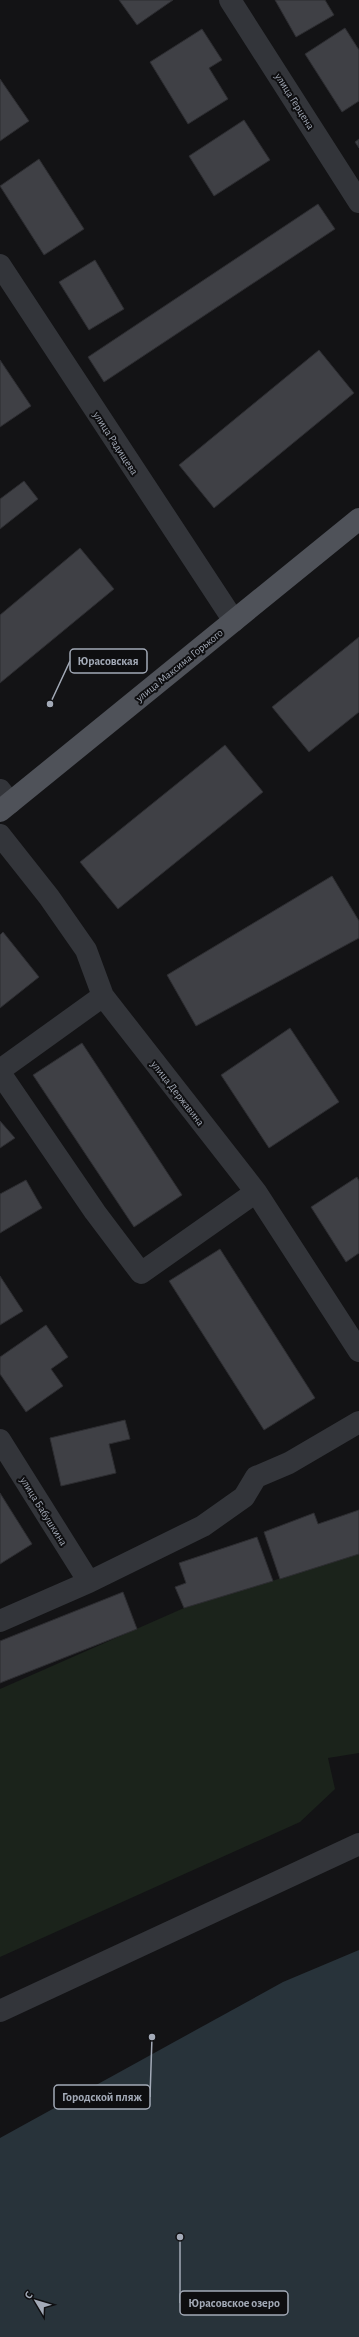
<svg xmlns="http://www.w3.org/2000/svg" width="359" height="2337" viewBox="0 0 359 2337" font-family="'Alegreya Sans',sans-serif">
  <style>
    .green { fill: #1b231b }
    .water { fill: #28333a }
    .building { fill: #3f4045; stroke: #2d2d31 }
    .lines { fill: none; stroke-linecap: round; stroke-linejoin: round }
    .minor { stroke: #33353a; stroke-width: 22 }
    .major { stroke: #4f5259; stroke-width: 22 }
    .labels { text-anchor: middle; stroke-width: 4; stroke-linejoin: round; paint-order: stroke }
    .street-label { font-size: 11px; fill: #a3aab7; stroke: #0e0e10 }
    .leader { fill: none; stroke: #a3aab7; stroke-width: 1.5 }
    .callout-dot { fill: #a3aab7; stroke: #0e0e10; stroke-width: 1.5 }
    .callout { fill: #0e0e10; stroke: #a3aab7; stroke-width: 1.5 }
    .callout-label { font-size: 12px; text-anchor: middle; font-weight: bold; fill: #a3aab7 }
  </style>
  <rect width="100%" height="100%" fill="#131315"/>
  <!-- green -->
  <path class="green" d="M359,1554V1753L328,1758L335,1789L300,1822L0,1957V1689L184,1608Z"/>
  <!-- water -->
  <path class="water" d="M359,1950V2337H0V2138L283,1982Z"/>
  <!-- building -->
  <path class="building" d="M119,0H173L137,25Z
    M275,0H325L334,15L296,37Z
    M345,28L359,50V101L342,112L305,54Z
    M202,29L222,60L209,68L228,99L188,124L150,62Z
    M0,79L29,121L0,141Z
    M244,120L270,160L214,196L189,156Z
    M359,139V148L355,142Z
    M39,159L84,229L44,255L0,186Z
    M318,204L335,229L104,382L88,357Z
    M95,260L124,309L89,330L59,282Z
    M319,350L354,393L214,508L179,465Z
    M0,360L31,406L0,427Z
    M24,481L38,499L0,529V499Z
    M80,548L114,589L0,683V615Z
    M359,637V712L309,752L272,707Z
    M225,745L263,792L118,909L80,862Z
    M332,876L359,921V938L196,1026L167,975Z
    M3,932L39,977L0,1008V935Z
    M290,1028L339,1102L269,1148L221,1075Z
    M82,1043L182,1195L134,1227L33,1075Z
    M0,1121L15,1138L0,1148Z
    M357,1177L359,1181V1253L346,1262L311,1207Z
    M26,1180L42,1208L0,1233V1194Z
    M220,1249L315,1398L264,1430L169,1281Z
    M0,1276L23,1311L0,1325Z
    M46,1325L68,1357L51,1369L63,1386L26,1412L0,1374V1357Z
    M125,1420L130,1439L109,1444L116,1473L61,1486L50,1438Z
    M0,1493L32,1544L0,1564Z
    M359,1510V1554L280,1579L264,1532L314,1513L318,1524Z
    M257,1537L273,1581L184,1608L175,1587L186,1583L179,1563Z
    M123,1592L137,1629L0,1683V1641Z"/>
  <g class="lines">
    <!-- minor -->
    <path class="minor" d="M230,0L359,202
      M0,265L234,621
      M0,790L10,803
      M0,835L49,897L86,950L103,996L256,1192L359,1351
      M0,1070L103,996
      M0,1073L95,1212L141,1273L256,1192
      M0,1440L89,1582
      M0,1621L89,1582L203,1526L244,1497L256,1477L289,1463L359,1422
      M0,2011L359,1844"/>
    <!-- major -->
    <path class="major" d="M0,811L359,519"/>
  </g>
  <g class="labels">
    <!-- street labels -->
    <g class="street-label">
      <text transform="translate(295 101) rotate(58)" y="4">улица Герцена</text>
      <text transform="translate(116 443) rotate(57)" y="4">улица Радищева</text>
      <text transform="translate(179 665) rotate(-39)" y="4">улица Максима Горького</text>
      <text transform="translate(178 1093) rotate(52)" y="4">улица Державина</text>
      <text transform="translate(44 1511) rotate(58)" y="4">улица Бабушкина</text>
    </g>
  </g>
  <!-- callouts -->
  <path class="leader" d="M50 704L70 661M152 2037L150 2097M180 2237L180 2303"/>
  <g class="callout-dot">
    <circle cx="50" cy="704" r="4"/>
    <circle cx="152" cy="2037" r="4"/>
    <circle cx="180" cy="2237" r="4"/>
  </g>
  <g class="callout">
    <rect x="70" y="649" width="77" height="24" rx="4"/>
    <rect x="54" y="2085" width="96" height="24" rx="4"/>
    <rect x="180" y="2291" width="108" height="24" rx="4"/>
  </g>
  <g class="callout-label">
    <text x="108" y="665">Юрасовская</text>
    <text x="102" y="2101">Городской пляж</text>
    <text x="234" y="2307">Юрасовское озеро</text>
  </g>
  <!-- north arrow -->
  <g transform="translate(36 2301) rotate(308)" stroke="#0e0e10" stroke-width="3" paint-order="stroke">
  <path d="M0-3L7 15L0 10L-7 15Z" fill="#a3aab7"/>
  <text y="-6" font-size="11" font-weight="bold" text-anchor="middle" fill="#a3aab7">С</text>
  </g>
</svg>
